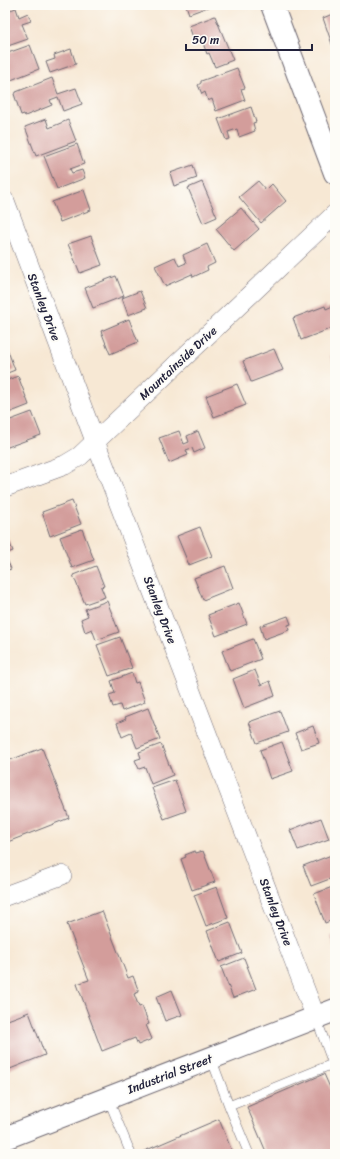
<svg xmlns="http://www.w3.org/2000/svg" width="340" height="1159" viewBox="0 0 340 1159" font-family="Sriracha,sans-serif">
  <style>
    .building { fill: #d39d9b }
    .lines { fill: none; stroke-linecap: round; stroke-linejoin: round }
    .service-casing { stroke: #6d6771; stroke-width: 10 }
    .minor-casing { stroke: #6d6771; stroke-width: 20 }
    .tertiary-casing { stroke: #6d6771; stroke-width: 24 }
    .service { stroke: #fff; stroke-width: 9 }
    .minor { stroke: #fff; stroke-width: 19 }
    .tertiary { stroke: #fff; stroke-width: 22 }
    .labels { text-anchor: middle; stroke-width: 4; stroke-linejoin: round; paint-order: stroke }
    .street-label { font-size: 12px; fill: #22223b; stroke: #fdfcf7 }
  </style>
  <rect width="100%" height="100%" fill="#fdfcf7"/>
  <filter id="ink" filterUnits="userSpaceOnUse"><feTurbulence type="fractalNoise" baseFrequency=".025" numOctaves="2"/><feDisplacementMap in="SourceGraphic" scale="8" xChannelSelector="R" yChannelSelector="G"/><feConvolveMatrix kernelMatrix="1 2 1 2 8 2 1 2 1" color-interpolation-filters="sRGB"/></filter>
  <filter id="wash" filterUnits="userSpaceOnUse"><feTurbulence type="fractalNoise" baseFrequency=".012" numOctaves="4" result="noise"/><feDisplacementMap in="SourceGraphic" scale="16" xChannelSelector="R" yChannelSelector="G"/><feGaussianBlur stdDeviation="0.9" result="paint"/><feColorMatrix in="noise" values="0 0 0 0 0 0 0 0 0 0 0 0 0 0 0 0 0 1.4 0 .05"/><feComposite in="paint" operator="in"/></filter>
  <g filter="url(#wash)">
    <rect width="100%" height="100%" fill="#f7e8d4"/>
    <g id="blocks">
      <!-- building -->
      <path class="building" d="M186,5H213L189,14Z
        M318,5H334L320,10Z
        M16,8L19,17L28,13L31,21L22,24L28,39L5,47V12Z
        M335,13V47H333L323,18Z
        M215,16L233,60L215,67L209,53L207,54L203,43H205L204,40L195,43L189,26Z
        M30,45L39,69L11,80L5,63V54Z
        M71,49L76,64L50,73L46,62L55,59L54,55Z
        M237,68L245,88L241,89L245,100L216,111L212,99L208,101L205,92L202,94L198,85L201,83V81Z
        M52,78L58,94L76,88L82,104L63,111L58,97L50,100L52,105L25,116L24,114L21,115L14,94L16,93V92Z
        M251,107L256,122L253,123L255,131L239,137L237,129L228,132L230,139L226,140L218,119Z
        M46,119L49,128L68,120L76,141L36,156L25,127Z
        M77,144L84,164L70,169L72,173L82,170L85,178L57,189L44,156Z
        M193,165L197,178L174,186L170,173Z
        M258,181L266,190L272,184L286,201L261,223L239,197Z
        M202,182L217,217L203,223L188,188Z
        M84,190L91,210L60,222L52,202Z
        M241,208L259,229L234,251L216,229Z
        M91,236L102,265L80,273L68,244Z
        M207,244L215,263L207,267L208,270L193,277L192,274L165,286L155,266L175,257L179,266L186,263L183,255Z
        M116,276L124,296L93,308L85,288Z
        M140,291L147,308L128,315L122,298Z
        M335,305V327L301,340L293,318L325,306L326,309Z
        M129,319L138,342L110,354L101,331Z
        M5,343L15,370L5,374Z
        M274,349L283,370L251,382L243,361Z
        M335,354V368L330,356Z
        M18,376L29,405L6,414L5,410V381Z
        M237,384L246,405L214,417L206,396Z
        M32,412L41,435L5,448V422Z
        M179,431L184,444L189,442L187,436L198,431L205,448L194,453L192,448L186,450L188,455L169,463L159,438Z
        M72,501L81,524L50,536L42,512Z
        M200,527L212,556L189,565L177,536Z
        M82,529L94,560L72,568L60,537Z
        M5,532L13,551L5,554Z
        M5,555L11,569L5,571Z
        M96,566L104,586L101,587L105,597L85,604L73,575Z
        M225,566L233,588L203,600L194,578Z
        M107,601L119,632L96,640L92,629L85,632L81,619L88,616L85,609Z
        M239,603L247,624L216,636L208,615Z
        M288,616L291,624L288,625L289,630L264,639L260,626Z
        M120,637L132,668L109,676L97,645Z
        M253,639L261,659L230,671L222,651Z
        M255,670L261,685L270,681L275,696L244,708L233,679Z
        M132,673L135,683L138,682L145,702L122,711L120,705L113,707L109,695L115,693L111,681Z
        M148,708L160,739L137,748L131,733L122,737L117,723L126,719L125,717Z
        M280,711L288,732L257,743L249,722Z
        M313,726L319,743L301,749L295,733Z
        M282,742L293,771L270,779L260,750Z
        M161,744L173,775L151,784L145,767L139,769L135,760L141,758L139,752Z
        M42,748L69,818L5,843V762Z
        M175,780L186,811L164,819L152,788Z
        M321,818L329,839L298,850L290,830Z
        M195,851L196,853L203,851L215,882L192,890L181,859L186,857L185,855Z
        M334,854L335,877L311,886L303,866Z
        M335,886V919L325,923L314,894Z
        M217,887L228,918L206,926L194,895Z
        M102,911L128,978L133,976L139,992L134,994L139,1007L142,1006L149,1024L146,1025L152,1039L138,1045L135,1038L102,1051L77,984L89,980L67,924Z
        M230,922L242,953L219,962L207,931Z
        M335,935V950L330,937Z
        M244,958L256,989L233,998L221,967Z
        M172,990L182,1015L165,1021L156,997Z
        M29,1012L45,1055L5,1071V1021Z
        M324,1074L335,1099V1154H267L247,1107Z
        M219,1119L233,1154H142V1152Z"/>
    </g>
  </g>
  <g filter="url(#ink)">
    <use href="#blocks" fill-opacity="0" stroke="#6d6771" stroke-width="1"/>
    <g class="lines">
      <!-- service casing -->
      <g class="service-casing">
        <path id="service" d="M316,1018L335,1069
          M211,1058L229,1106L249,1154
          M108,1098L131,1154
          M229,1106L335,1063
          M5,1153V1154"/>
      </g>
      <!-- minor casing -->
      <g class="minor-casing">
        <path id="minor" d="M5,201L95,441L316,1018
          M5,487L65,465L80,456L335,214
          M5,896L62,875"/>
      </g>
      <!-- tertiary casing -->
      <g class="tertiary-casing">
        <path id="tertiary" d="M272,5L335,173
          M5,1138L335,1010"/>
      </g>
      <!-- service -->
      <use href="#service" class="service"/>
      <!-- minor -->
      <use href="#minor" class="minor"/>
      <!-- tertiary -->
      <use href="#tertiary" class="tertiary"/>
    </g>
  </g>
  <g class="labels">
    <!-- street labels -->
    <g class="street-label">
      <text transform="translate(44 307) rotate(69)" y="4">Stanley Drive</text>
      <text transform="translate(178 363) rotate(-43)" y="4">Mountainside Drive</text>
      <text transform="translate(160 610) rotate(69)" y="4">Stanley Drive</text>
      <text transform="translate(276 912) rotate(69)" y="4">Stanley Drive</text>
      <text transform="translate(170 1074) rotate(-21)" y="4">Industrial Street</text>
    </g>
  </g>
  <!-- margin -->
  <rect width="340" height="1159" fill="none" stroke="#fdfcf7" stroke-width="20"/>
  <!-- scale -->
  <path d="M186 44v6h126v-6" fill="none" stroke="#22223b" stroke-width="2"/>
  <text x="192" y="44" font-size="12" fill="#22223b" stroke="#fdfcf7" stroke-width="3" paint-order="stroke">50 m</text>
</svg>
